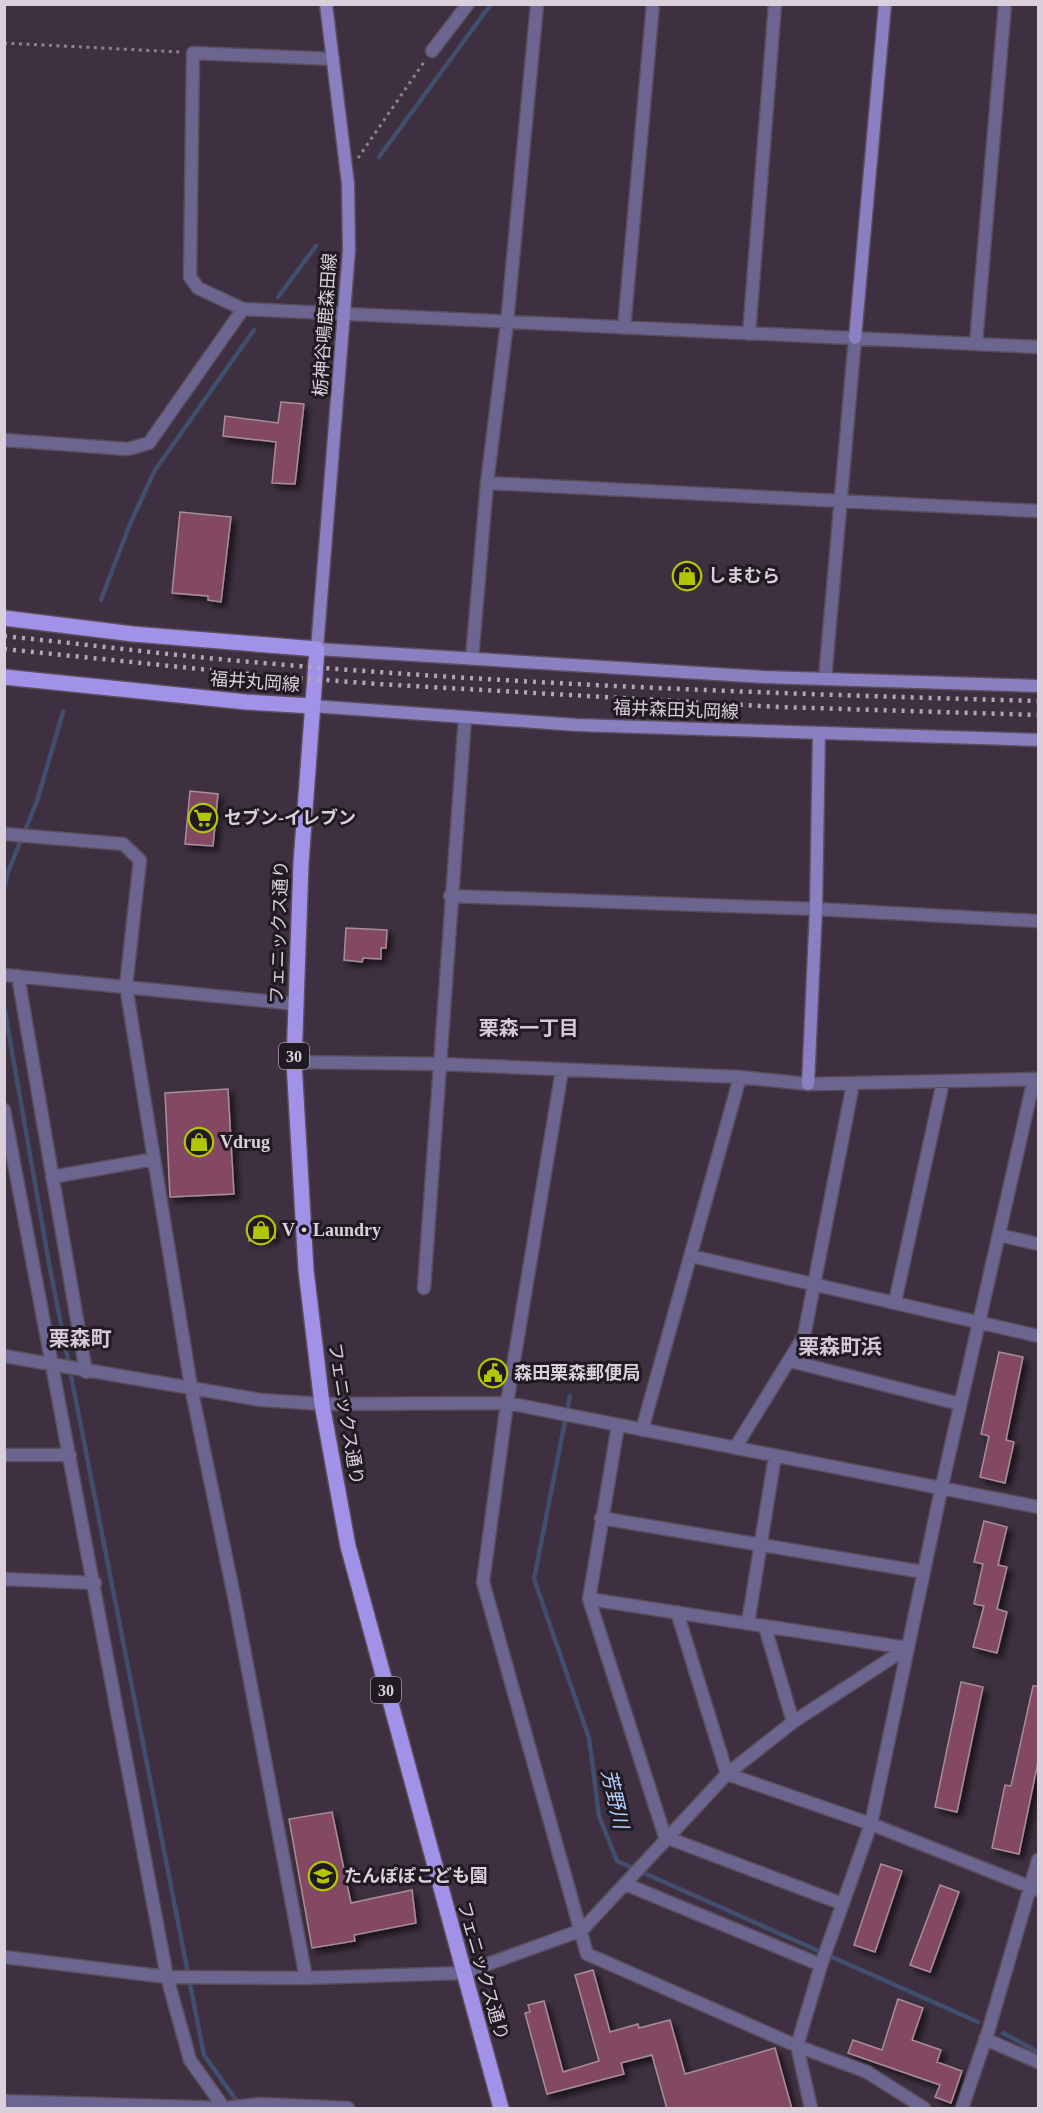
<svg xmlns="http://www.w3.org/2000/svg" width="1043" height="2113" viewBox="0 0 1043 2113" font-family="'Times New Roman','Noto Sans JP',serif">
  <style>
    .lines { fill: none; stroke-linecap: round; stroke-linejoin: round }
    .stream { stroke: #414e6e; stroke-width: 4.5 }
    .building { fill: #834963; stroke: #a78d97; stroke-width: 1.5; filter: url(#shadow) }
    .street-casing { stroke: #5a4d5c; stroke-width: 15 }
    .secondary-casing { stroke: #5a4d5c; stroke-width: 15 }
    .primary-casing { stroke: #5a4d5c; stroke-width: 18 }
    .path { stroke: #8d818f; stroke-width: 3; stroke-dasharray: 3 4.5; stroke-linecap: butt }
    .street { stroke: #6b658f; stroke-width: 12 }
    .secondary { stroke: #8a7fc1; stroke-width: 12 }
    .primary { stroke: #a192e7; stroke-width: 15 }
    .rail { stroke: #b2a7b4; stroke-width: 4.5; stroke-dasharray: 3 6; stroke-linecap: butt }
    .labels { text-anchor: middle; stroke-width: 6; stroke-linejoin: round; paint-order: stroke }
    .shield { fill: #211a22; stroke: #a299a4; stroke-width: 1.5 }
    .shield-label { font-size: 16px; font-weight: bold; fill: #d9d0db }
    .street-label { font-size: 18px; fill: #d9d0db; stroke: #211a22 }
    .poi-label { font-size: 18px; font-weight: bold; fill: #d9d0db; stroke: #211a22; text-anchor: start }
    .neighbourhood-label { font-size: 20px; font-weight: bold; fill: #d7c6da; stroke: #211a22 }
    .water-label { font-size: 20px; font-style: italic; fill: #b5d1fd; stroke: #211a22 }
    .quarter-label { font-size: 21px; font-weight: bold; fill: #d7c6da; stroke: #211a22 }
  </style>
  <defs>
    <filter id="shadow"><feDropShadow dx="4.5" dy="4.5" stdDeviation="3" flood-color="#0009"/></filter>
  </defs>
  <rect width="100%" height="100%" fill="#3e3040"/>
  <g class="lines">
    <!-- stream -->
    <path class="stream" d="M379,157L491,4
      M278,297L316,246
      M101,600L130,524L155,470L254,330
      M4,888L8,872L37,801L63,712
      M4,1006L49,1263L204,2055L239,2104
      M570,1396L534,1579L589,1738L599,1816L617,1861L978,2022
      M1003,2033L1038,2052"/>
  </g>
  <!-- building -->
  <path class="building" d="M281,402L304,404L295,484L272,483L276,442L223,436L225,416L278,423Z
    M180,512L231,517L221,602L208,600V596L172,593Z
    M190,791L218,794L213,846L185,844Z
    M346,928L387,930L386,948H381V959L363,958L362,962L344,960Z
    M228,1089L234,1194L170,1197L165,1093Z
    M275,1225V1238L249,1241L248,1227Z
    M999,1352L1023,1357L1006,1440L1014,1442L1005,1483L980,1477L989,1436L981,1434Z
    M984,1521L1007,1527L998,1565L1007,1567L997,1609L1007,1612L997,1653L973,1647L984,1606L974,1604L983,1564L974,1562Z
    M961,1682L983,1687L957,1812L935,1807Z
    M1033,1686H1038V1762L1019,1854L992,1848L1005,1785L1011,1786Z
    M332,1812L351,1903L412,1890L416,1923L354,1935L355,1941L312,1948L289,1819Z
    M881,1864L902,1871L875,1952L854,1945Z
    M940,1885L959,1892L930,1972L910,1965Z
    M593,1970L610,2032L638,2024L639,2028L670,2020L685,2074L775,2048L792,2109H667L652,2055L621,2063L624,2074L547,2094L525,2013L530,2012L528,2005L544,2001L563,2072L599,2061L575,1975Z
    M898,1999L923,2008L912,2040L941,2050L937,2062L962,2071L951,2103L935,2097L940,2085L848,2053L853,2040L882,2050Z"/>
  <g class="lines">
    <!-- street casing -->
    <g class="street-casing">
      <path id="street" d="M432,51L468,4
        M333,59L193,53L190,277L198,288L243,309L1038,347
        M624,328L653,4
        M749,334L775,4
        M976,343L1005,4
        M4,440L128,449L149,443L243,309
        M487,483L1038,511
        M472,659L487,483L507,323L537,4
        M825,679L855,338
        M4,834L123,844L140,860L126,986L191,1387L234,1596L306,1978
        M450,896L816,909L1038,921
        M4,975L296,1004
        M18,976L86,1372
        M294,1062L440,1064L740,1077L808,1084L1038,1079
        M562,1070L507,1403L483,1582L587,1954L797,2046L867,2072L924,2108
        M4,1110L167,1977L190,2060L224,2108
        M52,1177L154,1159
        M999,1235L1038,1244
        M691,1256L1038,1336
        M424,1288L465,717
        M895,1302L943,1082
        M4,1356L261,1400L322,1404L507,1403L1038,1507
        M790,1361L960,1404
        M618,1425L589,1599L665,1837
        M642,1430L740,1077
        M735,1448L804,1336L853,1084
        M4,1455H70
        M601,1518L923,1572
        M4,1579L95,1583
        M589,1599L907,1648
        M677,1612L727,1774
        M748,1623L775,1456
        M765,1627L793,1722
        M727,1774L871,1824L1038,1890
        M665,1837L843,1904
        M625,1884L821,1965
        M4,1957L167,1977L306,1978L463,1973L582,1930L727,1774L793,1722L907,1648
        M985,2039L1038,2062
        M4,2101L223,2108L260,2104L348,2108
        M811,2108L797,2046L821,1965L871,1824L941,1490L1034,1079
        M962,2108L988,2032L1038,1860"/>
    </g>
    <!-- secondary casing -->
    <g class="secondary-casing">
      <path id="secondary" d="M326,4L348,184L349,250L317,649L764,677L1038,686
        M855,338L885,4
        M312,706L577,725L1038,740
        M808,1084L816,909L819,733"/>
    </g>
    <!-- primary casing -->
    <g class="primary-casing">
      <path id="primary" d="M4,618L133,634L317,649L301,863L294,1062L306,1270L322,1404L348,1546L501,2108
        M4,677L246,702L312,706"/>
    </g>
    <!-- path -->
    <path class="path" d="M4,43L180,52
      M358,158L424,62"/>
    <!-- street -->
    <use href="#street" class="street"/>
    <!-- secondary -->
    <use href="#secondary" class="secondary"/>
    <!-- primary -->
    <use href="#primary" class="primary"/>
    <!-- rail -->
    <path class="rail" d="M4,636C91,645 177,656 263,663C521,685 780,694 1038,701
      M4,649L259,675L378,684L780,707L1038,715"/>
  </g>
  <!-- icons -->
  <defs>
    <g id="shop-ring" transform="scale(1.5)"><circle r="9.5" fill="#211a22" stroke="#b1c500" stroke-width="1.5"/><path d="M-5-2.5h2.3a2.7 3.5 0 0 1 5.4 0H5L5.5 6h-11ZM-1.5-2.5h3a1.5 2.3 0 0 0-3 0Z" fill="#b1c500"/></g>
    <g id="supermarket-ring" transform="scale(1.5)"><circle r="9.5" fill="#211a22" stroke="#b1c500" stroke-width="1.5"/><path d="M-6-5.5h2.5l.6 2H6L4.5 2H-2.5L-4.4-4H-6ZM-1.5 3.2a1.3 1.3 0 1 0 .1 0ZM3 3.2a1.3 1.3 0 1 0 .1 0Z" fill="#b1c500"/></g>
    <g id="civic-ring" transform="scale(1.5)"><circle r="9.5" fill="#211a22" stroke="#b1c500" stroke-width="1.5"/><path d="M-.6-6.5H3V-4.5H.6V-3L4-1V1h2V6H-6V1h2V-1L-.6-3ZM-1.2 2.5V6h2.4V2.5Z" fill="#b1c500"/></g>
    <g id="school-ring" transform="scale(1.5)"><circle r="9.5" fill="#211a22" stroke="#b1c500" stroke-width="1.5"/><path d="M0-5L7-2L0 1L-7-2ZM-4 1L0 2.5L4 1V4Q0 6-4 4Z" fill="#b1c500"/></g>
  </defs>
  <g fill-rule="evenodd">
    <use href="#shop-ring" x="687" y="576"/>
    <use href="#supermarket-ring" x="203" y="818"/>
    <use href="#shop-ring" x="199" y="1142"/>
    <use href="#shop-ring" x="261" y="1230"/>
    <use href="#civic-ring" x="493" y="1373"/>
    <use href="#school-ring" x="323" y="1876"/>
  </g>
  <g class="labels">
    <!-- shield labels -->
    <g class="shield">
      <rect x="279" y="1043" width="30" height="26" rx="4.5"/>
      <rect x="371" y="1677" width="30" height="26" rx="4.5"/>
    </g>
    <g class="shield-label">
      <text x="294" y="1062">30</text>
      <text x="386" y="1696">30</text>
    </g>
    <!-- street labels -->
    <g class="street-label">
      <text transform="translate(325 325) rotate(-86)" y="6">栃神谷鳴鹿森田線</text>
      <text transform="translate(255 682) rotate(4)" y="6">福井丸岡線</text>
      <text transform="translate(676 710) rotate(2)" y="6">福井森田丸岡線</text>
      <text transform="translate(279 932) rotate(-88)" y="6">フェニックス通り</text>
      <text transform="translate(346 1414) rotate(81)" y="6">フェニックス通り</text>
      <text transform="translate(483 1971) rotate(74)" y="6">フェニックス通り</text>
    </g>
    <!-- poi labels -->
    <g class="poi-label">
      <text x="708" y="582">しまむら</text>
      <text x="224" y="824">セブン-イレブン</text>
      <text x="220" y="1148">Vdrug</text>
      <text x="282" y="1236">V・Laundry</text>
      <text x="514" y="1379">森田栗森郵便局</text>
      <text x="344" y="1882">たんぽぽこども園</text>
    </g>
    <!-- neighbourhood labels -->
    <g class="neighbourhood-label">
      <text x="529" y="1035">栗森一丁目</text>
    </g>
    <!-- water labels -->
    <g class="water-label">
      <text transform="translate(615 1799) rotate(77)" y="7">芳野川</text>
    </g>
    <!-- quarter labels -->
    <g class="quarter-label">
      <text x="80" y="1346">栗森町</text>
      <text x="840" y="1354">栗森町浜</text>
    </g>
  </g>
  <!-- border -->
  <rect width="1043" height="2113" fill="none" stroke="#d9d0db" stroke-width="12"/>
</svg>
